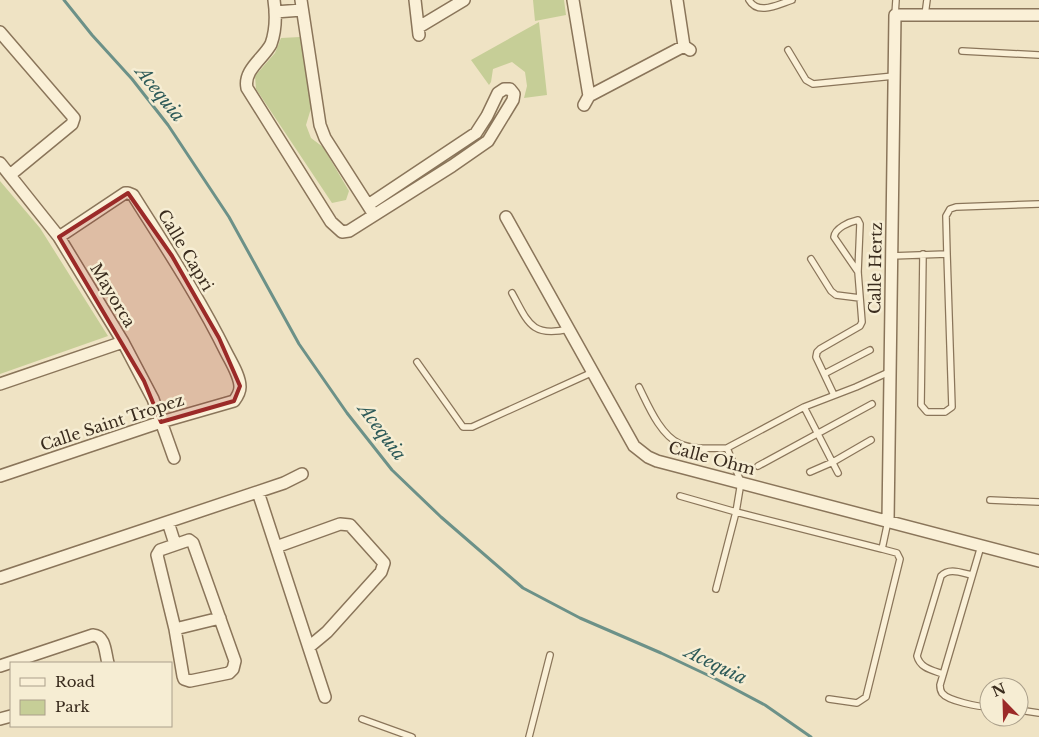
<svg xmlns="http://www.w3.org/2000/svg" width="1039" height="737" viewBox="0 0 1039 737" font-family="'Libre Baskerville',serif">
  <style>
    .green { fill: #c6ce97 }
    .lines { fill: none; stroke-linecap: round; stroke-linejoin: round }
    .stream { stroke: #6c9188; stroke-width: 3 }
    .service-casing { stroke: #8a755a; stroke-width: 8 }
    .minor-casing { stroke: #8a755a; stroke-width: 14 }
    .service { stroke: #faf0d7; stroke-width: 5.5 }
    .minor { stroke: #faf0d7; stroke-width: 11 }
    .marked { fill: #9b2a28; fill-opacity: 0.2; stroke: #9b2a28; stroke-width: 4; stroke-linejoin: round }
    .labels { text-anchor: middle; stroke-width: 5; stroke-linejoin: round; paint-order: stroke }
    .street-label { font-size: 16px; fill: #3a2c1e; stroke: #f6edd3 }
    .water-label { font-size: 18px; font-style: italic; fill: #2d5a58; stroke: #f6edd3 }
  </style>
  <rect width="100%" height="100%" fill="#efe3c4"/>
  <!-- green -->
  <path class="green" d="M533,0H564L566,15L535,21Z
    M539,22L547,95L524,98L527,86L525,72L512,62L493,69L491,82L489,85L471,60Z
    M300,37L312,105L306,125L311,138L323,147L349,191L346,200L332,203L256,89L255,76L275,53L281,38Z
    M0,181L40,228L108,336L0,374Z"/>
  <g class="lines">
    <!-- stream -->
    <path class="stream" d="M64,0L92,35L132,79L168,125L229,217L299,344L347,413L392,470L441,517L523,588L580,618L661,653L716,679L765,705L811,737"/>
    <!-- service casing -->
    <g class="service-casing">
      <path id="service" d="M749,0C758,16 779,4 792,0
        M895,15L896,0
        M925,15L927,0
        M788,50L806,80L813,84L894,76
        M962,51L1039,55
        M923,254L921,405L927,412H945L952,407L947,254
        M891,256L947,254L946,216L950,209L956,207L1039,204
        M811,259L831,291L836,295L860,298
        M512,293C528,322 531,338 569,329
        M417,362L463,427H472L593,372
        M824,374L870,350
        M639,387C648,405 660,435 680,444C694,450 712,448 727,448L741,482L736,512L680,496
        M834,395L816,357L817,352L820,349L860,326L862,322L858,272L860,224L858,220C849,222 835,228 834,237L858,272
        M804,407L838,473
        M727,448L804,407L856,387L889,372
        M758,466L872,404
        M810,472L833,462L871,440
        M990,500L1039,502
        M981,546L940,685C940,688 940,690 942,693C948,701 979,707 989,707
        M716,589L736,512L882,549L888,521
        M943,674C932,670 920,668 917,656L941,576C949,567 962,573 972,575
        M829,699L857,703L866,697L900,559L897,553L882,549
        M1019,710L1039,713
        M362,719L412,737
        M529,737L550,655"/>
    </g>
    <!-- minor casing -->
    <g class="minor-casing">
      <path id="minor" d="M274,0C276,14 276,30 271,44C264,58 243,70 247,88L331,222L342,232L349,231L452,166L488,141L513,100L514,94L510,89H504L498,93L487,116L476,133L368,205
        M301,0L320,125L325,138L371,210
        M415,0L419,35
        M573,0L589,96
        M677,0L684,46
        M275,12L302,10
        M419,27L464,0
        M0,32L74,118L72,124L10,175
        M584,105L589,96L684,46L690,50
        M0,163L59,237L123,342L153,399L174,458
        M506,217L634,446L648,457L657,461L1039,561
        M0,384L123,342
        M0,476L161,422L234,401C237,397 240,393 240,387C240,376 231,362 226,352C199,297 165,246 133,195L128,193H125L59,237
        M258,492L325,697
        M888,521L895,15H1039
        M168,522L175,544
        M189,540L193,543L235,661L233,669L229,673L190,681L184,679L183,676L175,629L157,555L160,550Z
        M276,547L340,524L350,525L384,563L381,572L327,632L309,647
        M0,578L284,483L302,474
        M175,629L220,618
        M0,666L93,635C106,636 105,653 108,663
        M0,719L11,716"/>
    </g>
    <!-- service -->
    <use href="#service" class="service"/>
    <!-- minor -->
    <use href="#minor" class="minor"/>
  </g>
  <!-- marked area -->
  <path class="marked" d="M128,193L172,256L219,338L240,386L234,401L161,422L144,381L59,237Z"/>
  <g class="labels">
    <!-- street labels -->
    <g class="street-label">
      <text transform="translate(186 250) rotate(59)" y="6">Calle Capri</text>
      <text transform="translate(875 268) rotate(-89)" y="6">Calle Hertz</text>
      <text transform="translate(113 295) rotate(59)" y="6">Mayorca</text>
      <text transform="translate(112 422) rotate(-18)" y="6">Calle Saint Tropez</text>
      <text transform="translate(712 458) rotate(15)" y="6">Calle Ohm</text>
    </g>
    <!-- water labels -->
    <g class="water-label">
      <text transform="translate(160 94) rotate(51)" y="6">Acequia</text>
      <text transform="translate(382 432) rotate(53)" y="6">Acequia</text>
      <text transform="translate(716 665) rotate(26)" y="6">Acequia</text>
    </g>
  </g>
  <!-- legend -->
  <rect x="10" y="662" width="162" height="65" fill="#f6edd3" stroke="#aba08b"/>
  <rect x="20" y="678" width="25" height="8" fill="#faf0d7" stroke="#aba08b"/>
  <text x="55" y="687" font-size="15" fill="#3a2c1e">Road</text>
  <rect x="20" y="700" width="25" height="15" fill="#c6ce97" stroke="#aba08b"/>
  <text x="55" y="712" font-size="15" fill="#3a2c1e">Park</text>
  <!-- north arrow -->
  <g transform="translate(1004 702) rotate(337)"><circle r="24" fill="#f6edd3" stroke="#aba08b"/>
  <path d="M0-4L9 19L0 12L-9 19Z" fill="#9b2a28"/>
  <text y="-8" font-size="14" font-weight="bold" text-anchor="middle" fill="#3a2c1e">N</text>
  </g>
</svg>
